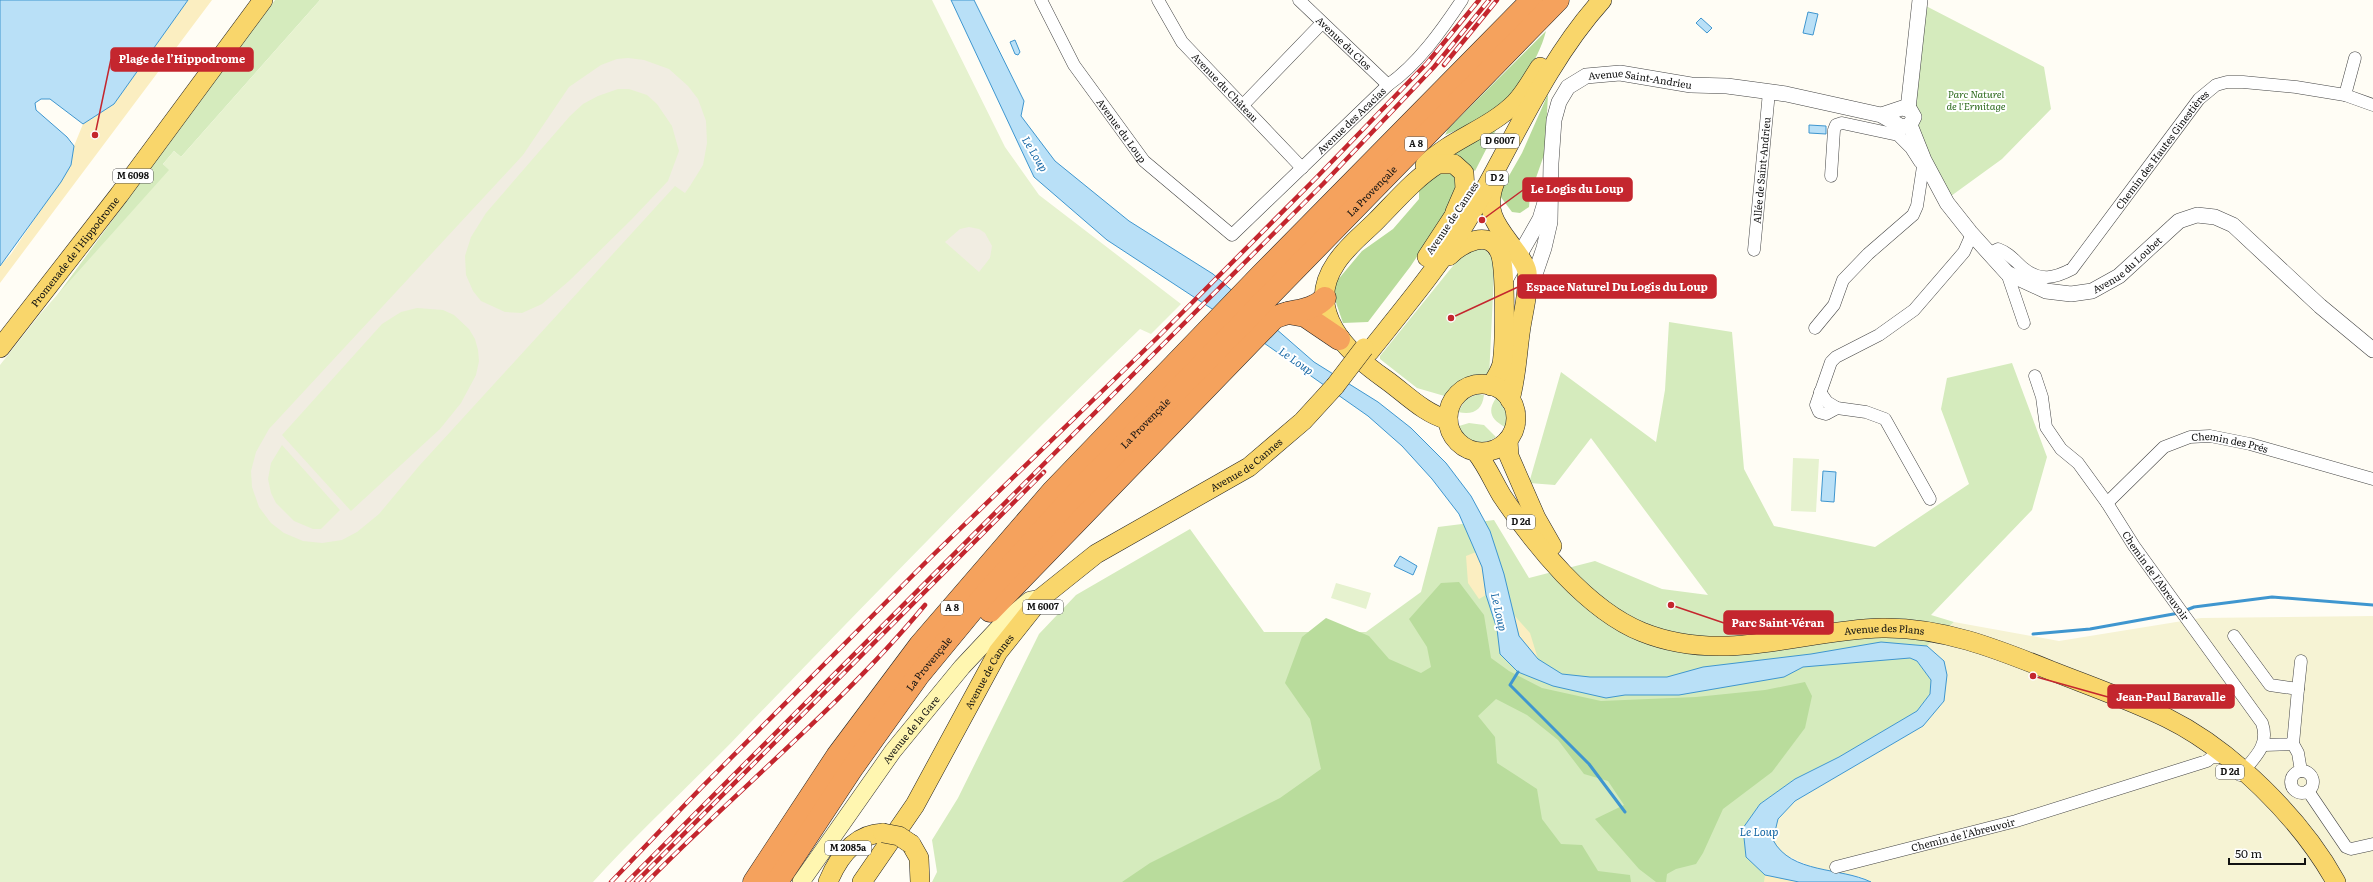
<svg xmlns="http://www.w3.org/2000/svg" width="2373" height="882" viewBox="0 0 2373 882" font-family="Literata,serif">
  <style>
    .farmland { fill: #f6f3d4 }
    .green { fill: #d5ebbd }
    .forest { fill: #b9dc9c }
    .sand { fill: #fbeec1 }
    .pitch { fill: #e6f2cf }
    .plaza { fill: #f1ede2; fill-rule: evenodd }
    .water { fill: #b9e0f7; stroke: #3f96cf }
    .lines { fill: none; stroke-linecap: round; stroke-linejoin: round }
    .stream { stroke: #3f96cf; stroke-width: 3 }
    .minor-casing { stroke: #444; stroke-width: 13 }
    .tertiary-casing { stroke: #444; stroke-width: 16 }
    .secondary-casing { stroke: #333; stroke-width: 18 }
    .primary-casing { stroke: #222; stroke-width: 20 }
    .motorway-casing { stroke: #222; stroke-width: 23 }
    .minor { stroke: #fff; stroke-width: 12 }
    .tertiary { stroke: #fff; stroke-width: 15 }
    .secondary { stroke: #fff6b0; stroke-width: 17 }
    .primary { stroke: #f9d66b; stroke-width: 19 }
    .motorway { stroke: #f5a25d; stroke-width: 22 }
    .rail-casing { stroke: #c4262e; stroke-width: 4.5 }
    .rail { stroke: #fff; stroke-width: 3; stroke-dasharray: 9; stroke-linecap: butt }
    .primary-bridge-casing { stroke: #222; stroke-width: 20; stroke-linecap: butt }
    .primary-bridge { stroke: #f9d66b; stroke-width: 19 }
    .labels { text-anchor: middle; stroke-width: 4; stroke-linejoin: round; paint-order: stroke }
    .shield { fill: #fff; stroke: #585858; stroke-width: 1 }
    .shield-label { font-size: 9px; font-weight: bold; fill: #111 }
    .street-label { font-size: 10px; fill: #111; stroke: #fff }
    .park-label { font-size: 10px; font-style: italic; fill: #2f6b1f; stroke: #fff }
    .water-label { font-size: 11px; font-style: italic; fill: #1768a6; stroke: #fff }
    .leader { fill: none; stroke: #c4262e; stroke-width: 1.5 }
    .callout-dot { fill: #c4262e; stroke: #fff; stroke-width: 1.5 }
    .callout { fill: #c4262e; stroke: #c4262e; stroke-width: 1.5 }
    .callout-label { font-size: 11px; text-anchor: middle; font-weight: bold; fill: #fff }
  </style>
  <rect width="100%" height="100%" fill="#fffdf5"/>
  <!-- farmland -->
  <path class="farmland" d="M2373,616V882H1871L1861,877L1814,868L1779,852L1773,840L1778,819L1795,801L1923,726L1944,701V661L1927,646L1954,622L2059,641L2201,618Z"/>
  <!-- green -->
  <path class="green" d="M275,0H320L181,157L174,151L163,164L170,170L47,309Z
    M1926,6L2044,67L2051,109L2002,159L1951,196L1932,165L1917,127L1916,102Z
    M1475,248L1486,250L1492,258L1494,273L1489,378C1469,378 1464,388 1448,397L1417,388L1380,359V356L1465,251Z
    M1669,322L1732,332L1744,469L1774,526L1875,547L1969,484L1941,409L1947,378L2012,363L2047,457L2032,510L1931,615L1954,622L1927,646L1910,658L1917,661L1931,680L1930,694L1917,711L1839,757L1795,779L1760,804L1743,828L1746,857L1799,882H932L937,872L932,840L958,798L1039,634L1076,595L1190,529L1264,632H1366L1421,592L1438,527L1494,520L1529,578L1595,561L1662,589L1708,595L1591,438L1555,485L1529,483L1561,372L1656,442L1665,390Z
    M1478,394L1484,395C1482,411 1473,415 1458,412L1466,399Z
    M1496,398C1506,405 1510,415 1505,427C1491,420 1487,411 1496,398Z
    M1469,423L1484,425L1496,437C1482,447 1465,442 1459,426Z"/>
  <!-- forest -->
  <path class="forest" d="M1546,31C1539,59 1518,90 1497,108C1482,120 1463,128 1445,135L1448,129Z
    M1548,94L1545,152L1530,195L1529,207L1520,213L1512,212L1500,196L1502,188L1522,153Z
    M1494,126L1496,130L1475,171L1447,149Z
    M1437,170L1450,171L1459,179L1445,215L1410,267L1368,322L1343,323L1332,291L1336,282L1362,251L1393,229L1419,199V186Z
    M1459,582L1484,615L1491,658L1509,671L1542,688L1601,701L1696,697L1765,690L1805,682L1812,696L1805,728L1772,772L1723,809L1703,853L1696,864L1676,869L1667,874L1666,882H1656L1639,869L1595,819L1624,805L1608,781L1584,774L1558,740L1527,715L1496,699L1478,716L1495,737L1497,763L1537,789L1542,819L1561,844L1582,845L1598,871L1630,875L1631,882H1122L1150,863L1280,798L1321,769L1310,719L1285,683L1302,637L1326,618L1369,636L1389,659L1421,673L1431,667L1427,647L1409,619L1441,583Z"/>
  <!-- sand -->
  <path class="sand" d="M188,0H212L0,283V266L11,254L71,165L74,146L83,124L114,104Z
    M1476,552L1482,567L1486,595L1479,599L1468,583L1466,556Z
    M1513,614L1530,633L1538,659L1519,636Z
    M1765,875L1799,882H1764Z"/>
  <!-- pitch -->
  <path class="pitch" d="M320,0H932L1005,147L1039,195L1181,304L1151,334L1140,329C1007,457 879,590 750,723C699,777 643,827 593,882H0V365L41,313L169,170L163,164L174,151L181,157Z
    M1793,458L1819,459L1816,512L1791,511Z
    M1336,583L1371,593L1366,609L1331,598Z"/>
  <!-- plaza -->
  <path class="plaza" d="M628,58L644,60L669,69L688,86L698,99L706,121L707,143L703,165L690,186L685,193L675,186L419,466L379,514L357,532L342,540L322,543L303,541L284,533L271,523L259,507L252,487L251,471L256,452L269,429L523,155L569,87L601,65L617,59ZM618,89H629L647,95L657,104L672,126L679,151L668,181L631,220L569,281L542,304L522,313L505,312L481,301L473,291L466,275L465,256L471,237L486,213L570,116L583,104L598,96ZM417,308L443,310L454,315L469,329L475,339L478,350L479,361L476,375L461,403L440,429L351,511L282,435L382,324L401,312ZM282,445L340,510L321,529H313L294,521L276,503L271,493L268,479L271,463Z
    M969,227L979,229L985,233L992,246L990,258L979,272L945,242L960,229Z"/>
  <!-- water -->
  <path class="water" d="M0,0H188L114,104L83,124L50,99H41L35,103L36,110L67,137L74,146L71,165L61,182L0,266Z
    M951,0H974L1024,101L1021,116L1055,161L1129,221L1213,274L1314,362L1378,402L1411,428L1446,463L1471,496L1490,531L1504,574L1519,636L1538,659L1562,674L1590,677H1667L1703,667L1811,654L1881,642L1927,646L1944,661L1947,675L1944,701L1923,726L1795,801L1778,819L1773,840C1791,874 1840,867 1871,882H1799L1765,875L1746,857L1743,828L1760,804L1795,779L1839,757L1917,711L1930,694L1931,680L1917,661L1910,658L1803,667L1784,677L1679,695H1625L1606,698L1553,686L1518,672L1500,654L1497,629L1486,595L1482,567L1459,514L1432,479L1402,446L1368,416L1264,343L1107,240L1034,177Z
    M1808,12L1818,14L1813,35L1803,33Z
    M1701,18L1712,28L1707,33L1696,23Z
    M1015,40L1020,52L1018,55L1015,54L1010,42Z
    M1809,125L1826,126V134L1809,133Z
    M1823,471L1836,472L1834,502L1821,501Z
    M1400,556L1417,566L1413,575L1394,566Z"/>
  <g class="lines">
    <!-- stream -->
    <path class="stream" d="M2184,611L2194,607L2272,597L2373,605
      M2033,634L2090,629L2179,613
      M1518,672L1510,685L1589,764L1625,812"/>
    <!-- minor casing -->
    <g class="minor-casing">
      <g id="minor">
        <path id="s1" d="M1041,0L1074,65L1144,161L1232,235L1388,85C1418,64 1442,30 1462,0"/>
        <path id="s2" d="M1158,0L1182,42L1302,168"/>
        <path id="s3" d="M1299,0L1388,85"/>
        <path d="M2345,95L2355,58"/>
        <path d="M1243,105L1322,23"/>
        <path d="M1831,176L1834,130L1836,125L1842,123L1898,135L1911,148L1920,162"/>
        <path id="s4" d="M1754,250L1769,92"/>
        <path id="s5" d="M1990,253L1998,249C2009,253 2014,260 2023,268C2040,282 2055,278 2072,269L2199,99L2216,85L2227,82H2243L2296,87L2345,95L2373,105"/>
        <path d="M2007,273L2024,323"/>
        <path d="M1815,328L1834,305L1843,280L1868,254L1913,215L1917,206L1924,160"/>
        <path id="s6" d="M2035,376L2042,397L2046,427L2061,449L2078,463L2107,503L2134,546L2262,723C2270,746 2254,758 2240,775"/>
        <path d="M1820,392L1827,402L1837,408L1866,412L1885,419L1930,499"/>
        <path d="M1837,408L1826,414L1819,412L1816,405L1831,362L1836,357L1879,335L1914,310L1964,252L1972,234"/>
        <path id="s7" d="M2107,503L2164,447L2190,437L2210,436L2250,444L2373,479"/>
        <path d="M2234,636L2270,685L2298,689L2293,744L2264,745"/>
        <path d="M2298,689L2301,661"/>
        <path d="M2293,744L2298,753L2301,771"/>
        <circle cx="2302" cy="782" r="11"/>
        <path d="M2308,791L2346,847L2351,849L2373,844"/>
        <path id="s8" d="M1836,867L2016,821L2207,761L2212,757H2225"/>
      </g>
    </g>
    <!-- tertiary casing -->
    <g class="tertiary-casing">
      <g id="tertiary">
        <path d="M1908,109L1920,0"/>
        <path id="s9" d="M1910,125L1924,160L1947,203L1970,232L2007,273L2046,291L2071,294L2092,291L2119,276L2179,221L2197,215L2215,217L2233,225L2320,306L2373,350"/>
        <path d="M1504,282L1540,219L1546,199"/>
        <path id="s10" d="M1530,289L1544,248L1550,222L1551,163L1554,120L1559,102L1568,87L1586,76L1620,73L1691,85L1727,86L1786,94L1881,115L1902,127L1910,125L1914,117L1910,110L1902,108L1881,115"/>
      </g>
    </g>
    <!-- secondary casing -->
    <g class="secondary-casing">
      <g id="secondary">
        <path id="s11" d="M801,882L893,751L962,667L1006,620L1030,600L1041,598"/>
      </g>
    </g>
    <!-- primary casing -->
    <g class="primary-casing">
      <g id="primary">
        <path d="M1425,165C1451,139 1489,129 1515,103C1525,93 1532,79 1540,67"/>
        <path d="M1495,182C1482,214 1500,229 1517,253C1521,259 1526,265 1527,272C1529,291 1524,308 1521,327C1517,353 1517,374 1510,400"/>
        <path d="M1449,256C1462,243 1490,228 1500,253C1506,269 1505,345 1502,364C1500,372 1495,379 1491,386"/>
        <path d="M1427,257L1463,202"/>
        <path id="s12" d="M0,348L119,195L263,0"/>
        <path d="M1369,352C1405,307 1442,263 1471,214C1513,142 1546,62 1602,0"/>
        <circle cx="1482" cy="418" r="34"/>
        <path d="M1448,420C1423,413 1405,393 1385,379C1348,353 1303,311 1336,263C1346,247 1363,234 1376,221C1395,202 1415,178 1438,164H1454L1464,173L1465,189L1455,212"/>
        <path d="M1508,440L1509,456L1536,518L1552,546"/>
        <path id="s13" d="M1476,452C1487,466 1493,481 1502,496C1535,545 1587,610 1642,632C1724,665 1800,630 1882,628C1943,627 1997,649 2052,671C2090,686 2130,700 2167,718C2232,750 2301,819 2336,882"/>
        <path d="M911,844L919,858L920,882"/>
        <path d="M828,882C838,858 854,834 883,833"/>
        <path id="s14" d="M862,882L915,805L998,652L1041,598L1096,554L1249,467L1303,421L1335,386"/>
      </g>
    </g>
    <!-- motorway casing -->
    <g class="motorway-casing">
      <g id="motorway">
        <path d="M1288,313L1305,316L1339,339"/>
        <path d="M990,611L1274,318C1291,309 1311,313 1325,298"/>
        <path d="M754,882L837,756L920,645L1052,492L1261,275L1532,0"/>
        <path id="s15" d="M777,882L853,767L918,676L989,590L1068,502L1558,0"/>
      </g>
    </g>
    <!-- minor -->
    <use href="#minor" class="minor"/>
    <!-- tertiary -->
    <use href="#tertiary" class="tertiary"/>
    <!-- secondary -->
    <use href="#secondary" class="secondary"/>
    <!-- primary -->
    <use href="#primary" class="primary"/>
    <!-- motorway -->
    <use href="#motorway" class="motorway"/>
    <!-- rail casing -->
    <g class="rail-casing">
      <path id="rail" d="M1444,65L1497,0
        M611,882L701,788L931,557L1157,338L1317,177L1427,63L1479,0
        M627,882L1323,184L1434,67L1489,0
        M636,882L1044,472
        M647,882C738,789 841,706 925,605"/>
    </g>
    <!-- rail -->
    <use href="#rail" class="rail"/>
    <!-- primary-bridge casing -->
    <g class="primary-bridge-casing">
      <path id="primary-bridge" d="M1335,386L1364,348
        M883,833L899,836L911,844"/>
    </g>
    <!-- primary-bridge -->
    <use href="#primary-bridge" class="primary-bridge"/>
  </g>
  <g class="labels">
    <!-- shield labels -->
    <g class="shield">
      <rect x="1481" y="134" width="38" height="14" rx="3"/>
      <rect x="1405" y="137" width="22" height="14" rx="3"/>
      <rect x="113" y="169" width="40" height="14" rx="3"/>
      <rect x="1486" y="171" width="22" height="14" rx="3"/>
      <rect x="1507" y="515" width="28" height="14" rx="3"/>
      <rect x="1023" y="600" width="40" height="14" rx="3"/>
      <rect x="941" y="601" width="22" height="14" rx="3"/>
      <rect x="2216" y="765" width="28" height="14" rx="3"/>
      <rect x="825" y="841" width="46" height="14" rx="3"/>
    </g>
    <g class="shield-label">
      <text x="1500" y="144">D 6007</text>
      <text x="1416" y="147">A 8</text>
      <text x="133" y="179">M 6098</text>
      <text x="1497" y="181">D 2</text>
      <text x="1521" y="525">D 2d</text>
      <text x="1043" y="610">M 6007</text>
      <text x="952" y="611">A 8</text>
      <text x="2230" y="775">D 2d</text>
      <text x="848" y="851">M 2085a</text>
    </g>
    <!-- street labels -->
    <g class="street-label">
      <text dy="4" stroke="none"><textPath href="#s3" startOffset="62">Avenue du Clos</textPath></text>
      <text dy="4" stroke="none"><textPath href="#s10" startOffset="284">Avenue Saint-Andrieu</textPath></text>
      <text dy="4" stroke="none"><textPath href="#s2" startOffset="111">Avenue du Château</textPath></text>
      <text dy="4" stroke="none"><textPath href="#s1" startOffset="472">Avenue des Acacias</textPath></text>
      <text dy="4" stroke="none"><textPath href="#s1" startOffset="154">Avenue du Loup</textPath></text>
      <text dy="4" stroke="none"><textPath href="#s5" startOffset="243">Chemin des Hautes Ginestières</textPath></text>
      <text dy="4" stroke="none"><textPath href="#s4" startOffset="80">Allée de Saint-Andrieu</textPath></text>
      <text dy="4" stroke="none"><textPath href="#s15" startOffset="914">La Provençale</textPath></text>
      <text transform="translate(1452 218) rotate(-56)" y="4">Avenue de Cannes</text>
      <text dy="4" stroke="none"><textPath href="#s12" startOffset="122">Promenade de l'Hippodrome</textPath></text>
      <text dy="4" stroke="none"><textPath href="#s9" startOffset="312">Avenue du Loubet</textPath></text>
      <text dy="4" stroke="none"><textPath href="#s15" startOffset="590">La Provençale</textPath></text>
      <text dy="4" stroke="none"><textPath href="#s7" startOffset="148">Chemin des Prés</textPath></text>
      <text dy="4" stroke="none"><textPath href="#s14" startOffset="582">Avenue de Cannes</textPath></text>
      <text dy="4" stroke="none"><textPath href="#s6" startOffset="238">Chemin de l'Abreuvoir</textPath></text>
      <text dy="4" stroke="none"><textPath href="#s13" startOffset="494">Avenue des Plans</textPath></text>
      <text dy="4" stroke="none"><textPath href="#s15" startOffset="266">La Provençale</textPath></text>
      <text dy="4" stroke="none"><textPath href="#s14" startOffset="246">Avenue de Cannes</textPath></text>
      <text dy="4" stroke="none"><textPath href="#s11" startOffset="188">Avenue de la Gare</textPath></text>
      <text dy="4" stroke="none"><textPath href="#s8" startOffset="131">Chemin de l'Abreuvoir</textPath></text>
    </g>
    <!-- park labels -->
    <g class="park-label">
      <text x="1976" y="98">Parc Naturel<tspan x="1976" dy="12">de l'Ermitage</tspan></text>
    </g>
    <!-- water labels -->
    <g class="water-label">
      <text transform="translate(1035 154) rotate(59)" y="4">Le Loup</text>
      <text transform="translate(1296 361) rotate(35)" y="4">Le Loup</text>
      <text transform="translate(1499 612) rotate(77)" y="4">Le Loup</text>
      <text x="1759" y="836">Le Loup</text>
    </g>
  </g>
  <!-- callouts -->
  <path class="leader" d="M95 135L111 59M1482 220L1523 190M1451 318L1518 287M1671 605L1724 623M2033 676L2108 697"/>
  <g class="callout-dot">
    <circle cx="95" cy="135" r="4"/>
    <circle cx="1482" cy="220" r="4"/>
    <circle cx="1451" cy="318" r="4"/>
    <circle cx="1671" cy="605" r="4"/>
    <circle cx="2033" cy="676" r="4"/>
  </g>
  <g class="callout">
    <rect x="111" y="48" width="142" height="23" rx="4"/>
    <rect x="1523" y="178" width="109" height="23" rx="4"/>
    <rect x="1518" y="275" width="198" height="23" rx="4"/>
    <rect x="1724" y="611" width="109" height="23" rx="4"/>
    <rect x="2108" y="685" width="126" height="23" rx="4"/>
  </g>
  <g class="callout-label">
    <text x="182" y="63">Plage de l’Hippodrome</text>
    <text x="1577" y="193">Le Logis du Loup</text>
    <text x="1617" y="291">Espace Naturel Du Logis du Loup</text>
    <text x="1778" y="627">Parc Saint-Véran</text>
    <text x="2171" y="701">Jean-Paul Baravalle</text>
  </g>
  <!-- scale -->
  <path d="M2229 858v6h76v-6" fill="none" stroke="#111111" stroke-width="2"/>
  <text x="2235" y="858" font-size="12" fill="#111111" stroke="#ffffff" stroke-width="3" paint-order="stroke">50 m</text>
</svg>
